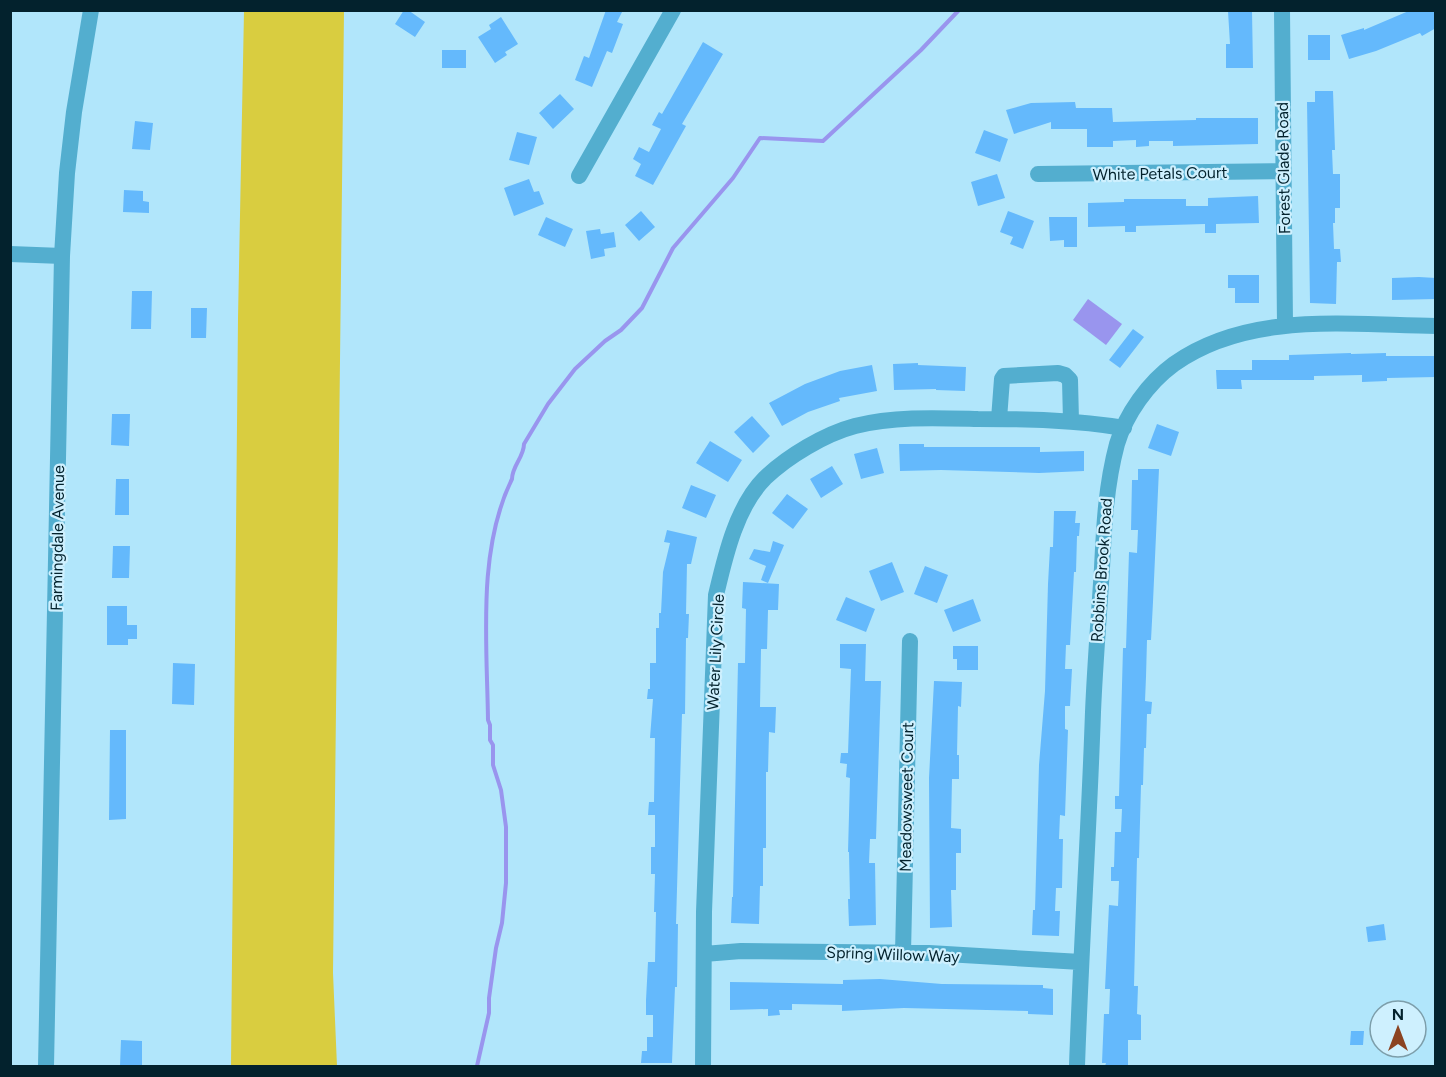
<svg xmlns="http://www.w3.org/2000/svg" width="1446" height="1077" viewBox="0 0 1446 1077" font-family="Figtree,sans-serif">
  <style>
    .green { fill: #d9cd40 }
    .water { fill: #9995ee }
    .lines { fill: none; stroke-linecap: round; stroke-linejoin: round }
    .stream { stroke: #9995ee; stroke-width: 4 }
    .building { fill: #64b9fc }
    .minor { stroke: #53aecf; stroke-width: 16 }
    .labels { text-anchor: middle; stroke-width: 4.5; stroke-linejoin: round; paint-order: stroke }
    .street-label { font-size: 16px; fill: #03222d; stroke: #cef0fe }
  </style>
  <rect width="100%" height="100%" fill="#b1e6fb"/>
  <!-- green -->
  <path class="green" d="M244,11H344L333,973L337,1066H231L238,318Z"/>
  <!-- water -->
  <path class="water" d="M1088,299L1122,324L1106,345L1073,320Z"/>
  <g class="lines">
    <!-- stream -->
    <path class="stream" d="M477,1066L489,1013V998L496,948L502,923L506,883V827L501,790L493,765V745L490,740V725L488,720C487,642 477,550 512,479C512,466 524,457 524,444L548,404L575,369L605,341L621,330L642,308L673,248L733,178L760,138L823,141L921,50L959,10"/>
  </g>
  <!-- building -->
  <path class="building" d="M404,10H408L425,22L415,37L395,24Z
    M606,10H623L617,22L623,24L612,53L607,51L592,87L575,80L584,56L589,58Z
    M1411,10H1436V28L1422,36L1420,33L1376,51L1349,59L1341,35L1364,28V30Z
    M1228,11H1252L1253,68H1226V44H1230Z
    M501,17L518,44L505,52L507,55L495,63L478,37L491,29L489,25Z
    M1308,35H1330V60H1308Z
    M703,42L723,54L682,124L686,126L653,185L635,176L641,164L633,159L639,147L649,152L661,129L652,125L659,112L662,114Z
    M442,50H466V68H442Z
    M1315,91H1333L1335,150H1332L1333,174H1340V208H1335V223H1333L1334,249H1340L1341,262H1337L1336,304L1310,303L1307,102H1315Z
    M560,94L574,109L553,129L539,113Z
    M1075,102L1076,108H1112L1113,122L1196,120V118H1258V144L1173,146V141H1149V146L1136,147V140L1113,141V147H1087V129H1051V122L1014,134L1006,110L1031,103Z
    M135,121L153,123L150,150L132,149Z
    M984,130L1008,139L1000,162L975,153Z
    M517,132L537,137L529,165L509,160Z
    M997,174L1005,198L978,206L971,182Z
    M529,179L534,192L539,191L544,204L514,216L504,188Z
    M124,190L143,191V201L149,202V213L123,212Z
    M1258,196L1259,223L1216,224V233H1205V224L1136,226V232H1125V226L1088,227V203L1124,202V199H1186V206H1208V198Z
    M641,211L655,227L639,241L625,225Z
    M1008,211L1034,221L1023,249L1010,244L1013,237L1000,232Z
    M546,217L573,229L565,247L538,235Z
    M1049,217H1077V247H1064V240L1050,241Z
    M600,229L601,234L614,232L616,247L604,249L605,256L591,259L586,231Z
    M1228,275H1259V303H1235V288H1228Z
    M1419,277L1436,278V299L1392,300V278Z
    M132,291H152L151,329H131Z
    M191,308H207L206,338H191Z
    M1133,329L1144,337L1120,368L1109,360Z
    M1351,353V354L1386,353V356H1436V377L1387,378V381L1362,382V375L1314,376V380H1241L1242,389H1217L1216,370H1252V360H1289V355Z
    M918,363V365L966,367L965,391L936,390V389L894,390L893,364Z
    M872,365L877,391L839,398L840,401L808,412L782,426L769,403L805,384L840,371Z
    M112,414H130L129,446L111,445Z
    M752,416L770,436L753,453L734,432Z
    M1157,424L1179,432L1171,456L1148,448Z
    M710,441L742,460L728,482L696,463Z
    M899,444H924V447H1040V452L1084,451V471L1039,473L941,470L900,471Z
    M877,448L884,473L861,479L854,454Z
    M832,466L843,484L821,498L810,479Z
    M1138,469H1159L1153,602L1151,640H1147L1146,677L1145,701L1152,702L1151,714H1147L1146,748H1144L1143,785H1141L1139,858H1137L1134,986H1138L1137,1014L1141,1015V1040H1128V1066H1105L1106,1063H1102L1104,1014H1109L1110,989H1105L1109,905L1118,906L1119,881H1111V867H1114L1115,832H1121L1122,809H1115V796H1119L1123,648H1126L1129,552L1137,553L1138,530H1131L1132,480H1138Z
    M116,479H129V515H115Z
    M691,485L716,495L706,518L682,508Z
    M787,494L808,509L793,529L772,513Z
    M1054,511H1076L1075,523H1080L1079,536H1077L1076,572H1074L1070,645H1066L1065,669H1072L1070,706H1065V729L1068,730L1065,816L1060,815L1059,839H1063L1062,888H1056L1055,911H1060L1059,936L1032,935L1033,910H1035L1039,765L1045,691L1048,584L1050,547H1053Z
    M667,530L697,537L691,564H687L686,614H689L688,638H686L685,714H682L676,924H678L677,987H675L672,1063H641L642,1051H647V1037H653V1015H646V1000L648,962H655L656,912H654L655,874H651V847H655V815H648L649,802H654L655,738H650L653,699H647L648,689H650V663H656V628H659V613H661L663,572L670,543L664,542Z
    M773,541L784,545L768,583L761,580L766,566L749,559L754,549L770,552Z
    M113,546H130L129,578H112Z
    M892,562L904,592L881,601L869,571Z
    M925,566L948,575L937,603L914,594Z
    M743,582L779,584L778,610H768L767,649H761L760,707H776L775,733L769,732L768,772H766V848H763V886H760L759,924L731,923L732,897H733L738,663H745L746,609L742,608Z
    M846,597L875,609L866,632L836,620Z
    M973,599L981,621L953,632L944,610Z
    M107,606H127V625H137V639H128V645H107Z
    M840,644H866L865,681H881L876,839H870L869,863H875L876,925L849,926L848,899H850L849,852H848L850,778L846,777L847,764L840,763L841,753H848L851,669L840,668Z
    M953,646H978V670H957V659H953Z
    M173,663L195,664L194,705L172,704Z
    M934,681L962,682L961,707L958,706L957,755H959V779H952L951,828L961,829V853H956V890H951L952,927L930,928L929,778Z
    M110,730H126V819L109,820Z
    M1384,924L1386,940L1368,942L1366,927Z
    M880,979L942,984L1043,985V988L1053,989V1015L1028,1014V1011L904,1008L842,1011V1005L792,1004V1010H779L780,1015L768,1016V1009L730,1010V982L843,984V980Z
    M1351,1031H1364L1363,1045H1350Z
    M121,1040L142,1041V1066H120Z"/>
  <g class="lines">
    <!-- minor -->
    <path class="minor" d="M1282,10L1285,325
      M1038,174L1283,171
      M579,176L673,10
      M10,254L62,256
      M999,419L1002,379L1004,376L1058,373L1065,375L1070,380L1071,421
      M903,953L910,641
      M704,954L741,951L929,953L1081,962
      M46,1066L62,256L67,173L74,112L91,10
      M703,1066L704,912L716,595C725,557 736,507 765,478C788,456 825,434 855,426C895,416 938,418 978,419C1027,419 1076,420 1124,428
      M1077,1066C1081,948 1089,830 1093,712C1095,664 1099,616 1102,568C1104,526 1106,485 1117,444C1126,414 1148,383 1174,364C1249,311 1348,325 1436,326"/>
  </g>
  <g class="labels">
    <!-- street labels -->
    <g class="street-label">
      <text transform="translate(1283 168) rotate(-91)" y="6">Forest Glade Road</text>
      <text transform="translate(1160 173) rotate(-1)" y="6">White Petals Court</text>
      <text transform="translate(57 538) rotate(-89)" y="6">Farmingdale Avenue</text>
      <text transform="translate(1101 570) rotate(-86)" y="6">Robbins Brook Road</text>
      <text transform="translate(715 652) rotate(-87)" y="6">Water Lily Circle</text>
      <text transform="translate(906 797) rotate(-89)" y="6">Meadowsweet Court</text>
      <text transform="translate(893 954) rotate(2)" y="6">Spring Willow Way</text>
    </g>
  </g>
  <!-- border -->
  <rect width="1446" height="1077" fill="none" stroke="#03222d" stroke-width="24"/>
  <!-- north arrow -->
  <g transform="translate(1398 1029)"><circle r="28" fill="#cef0fe" stroke="#7d9eaa" stroke-width="1.5"/>
  <path d="M0-4.5L10 22L0 15L-10 22Z" fill="#8b4321"/>
  <text y="-9" font-size="16" font-weight="bold" text-anchor="middle" fill="#03222d">N</text>
  </g>
</svg>
